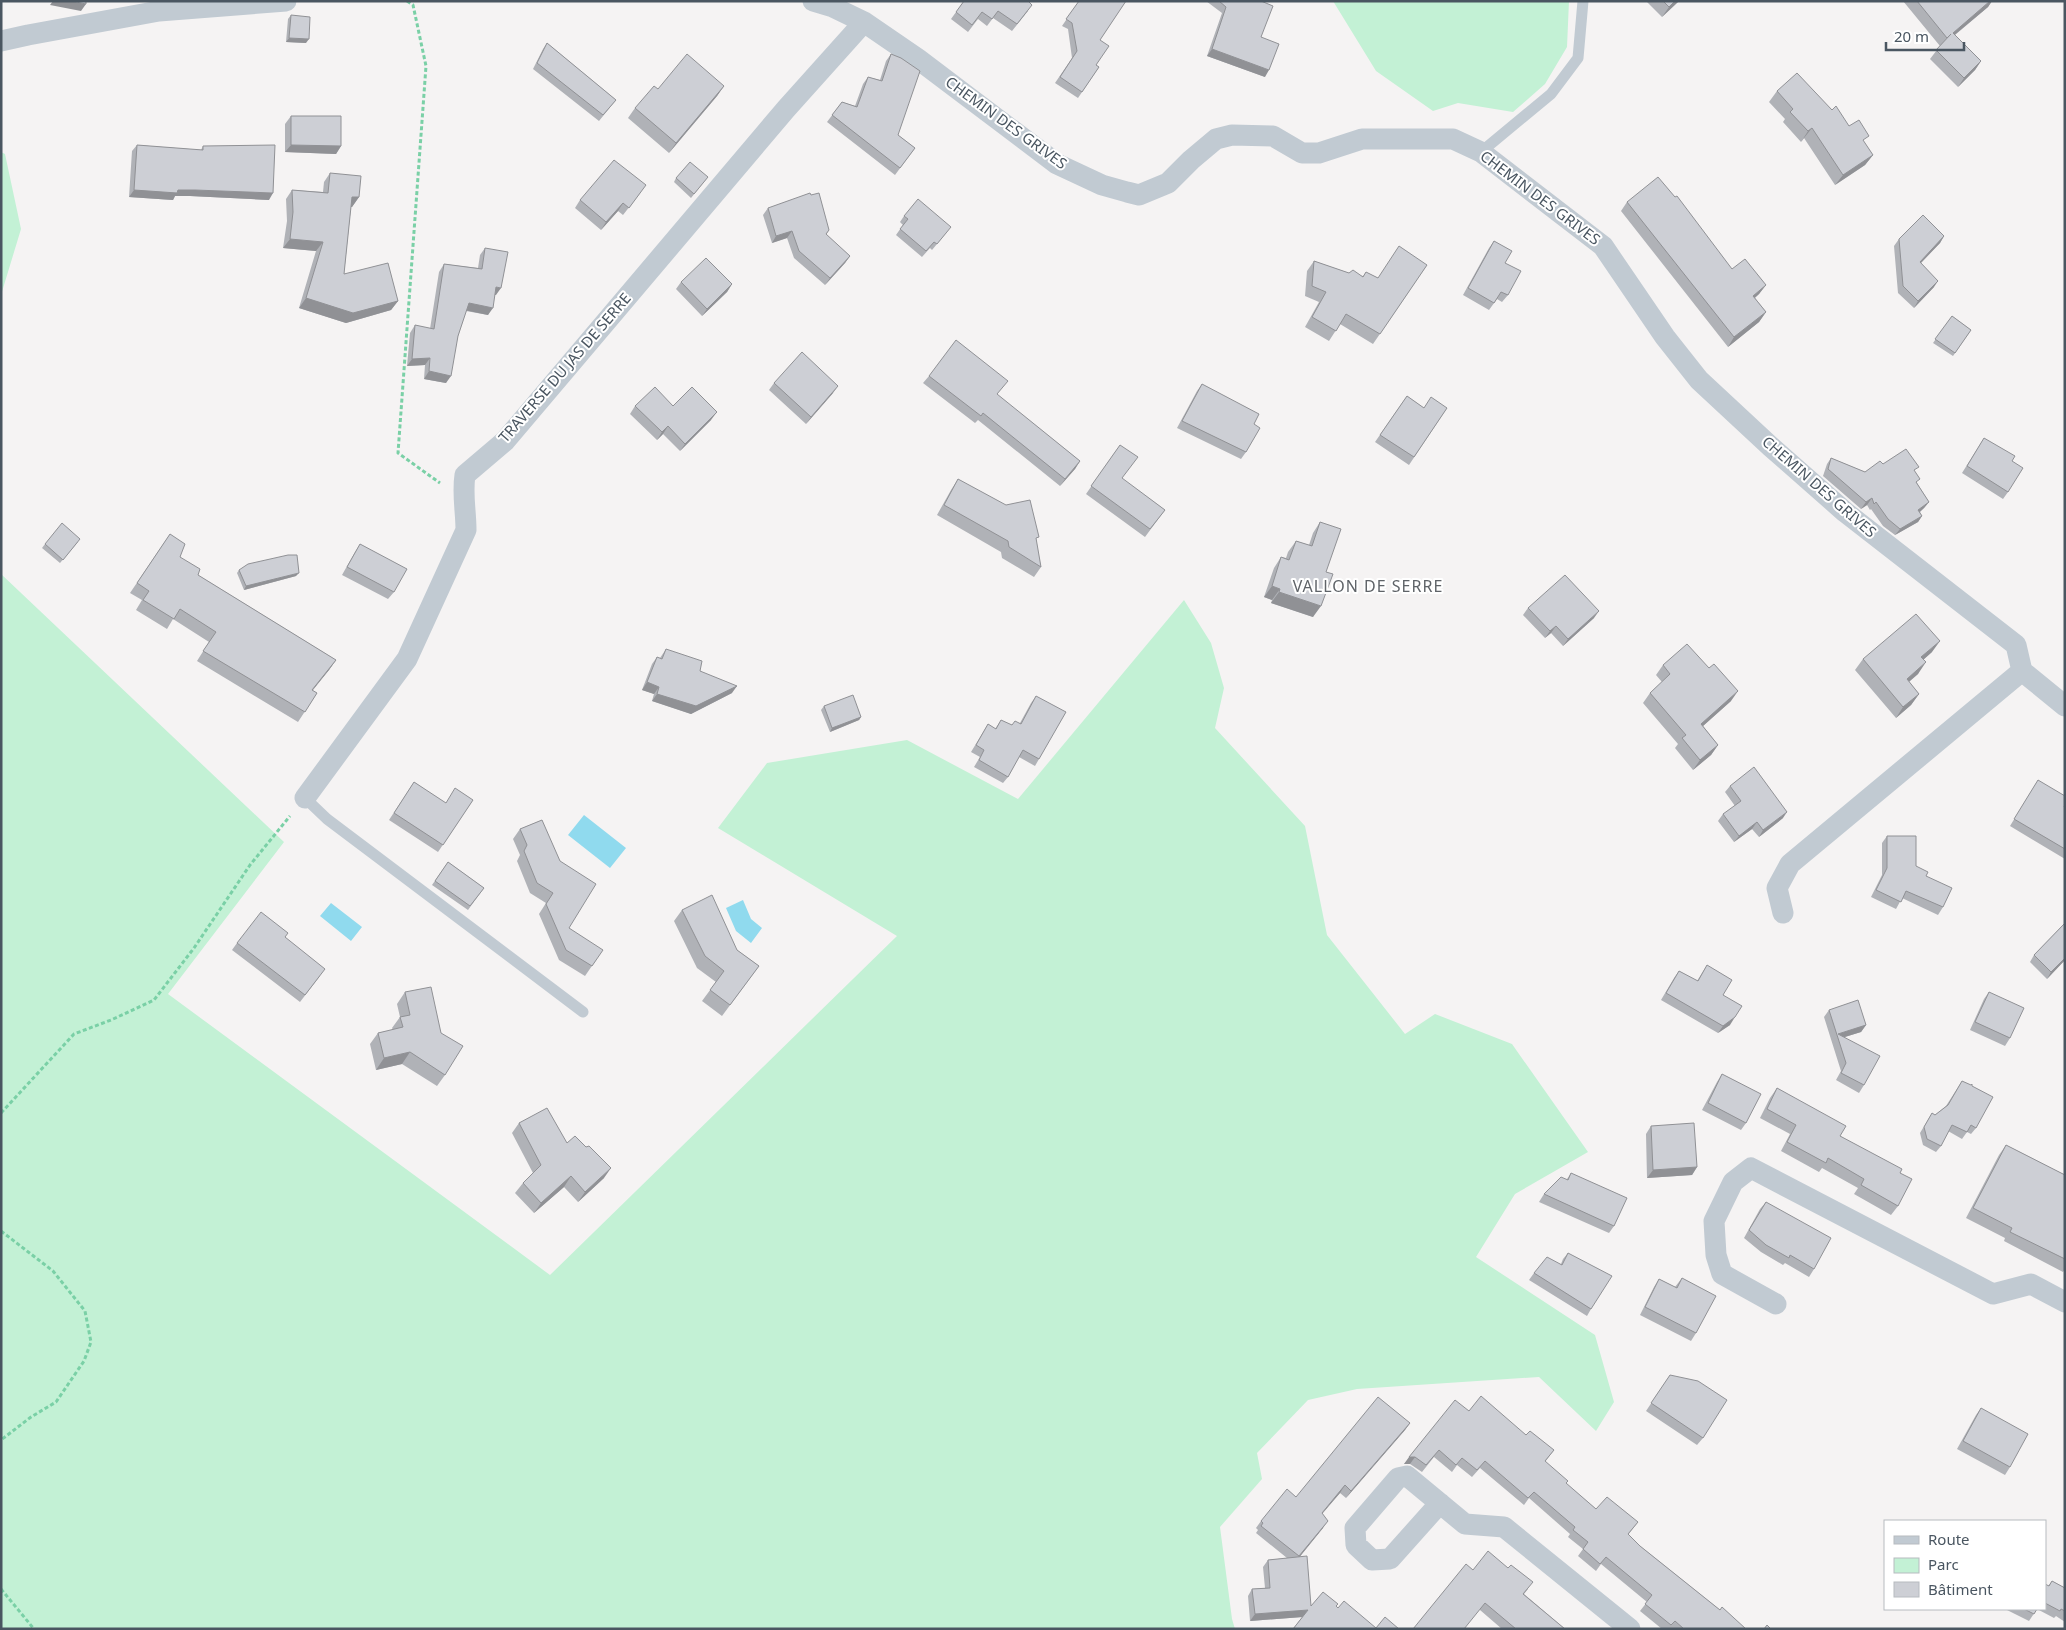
<svg xmlns="http://www.w3.org/2000/svg" width="2066" height="1630" viewBox="0 0 2066 1630" font-family="'Noto Sans',sans-serif">
  <style>
    .green { fill: #c3f1d5 }
    .water { fill: #90daee }
    .lines { fill: none; stroke-linecap: round; stroke-linejoin: round }
    .path { stroke: #7ad0a6; stroke-width: 3; stroke-dasharray: 4 2.5; stroke-linecap: butt }
    .lane { stroke: #c1cad2; stroke-width: 11 }
    .street { stroke: #c1cad2; stroke-width: 21 }
    .wall { fill: #b0b2b7 }
    .shaded-wall { fill: #909195 }
    .building { fill: #cdcfd5; stroke: #909195 }
    .labels { text-anchor: middle; stroke-width: 4; stroke-linejoin: round; paint-order: stroke }
    .street-label { font-size: 15px; fill: #4a5661; stroke: #fff }
    .neighbourhood-label { font-size: 16px; letter-spacing: 1px; fill: #5f6368; stroke: #fff }
  </style>
  <rect width="100%" height="100%" fill="#f5f3f3"/>
  <!-- green -->
  <path class="green" d="M1333,1H1569L1567,47L1545,84L1513,112L1458,103L1433,111L1376,71Z
    M1,152L5,154L21,229L1,295Z
    M1,574L284,842L168,994L550,1275L897,936L718,828L767,763L907,740L1018,799L1184,600L1211,643L1224,688L1215,728L1305,826L1327,935L1405,1034L1435,1014L1512,1044L1588,1152L1515,1194L1476,1257L1595,1335L1614,1402L1596,1431L1539,1377L1357,1389L1308,1400L1257,1453L1262,1479L1220,1527L1232,1619L1235,1629H1Z"/>
  <!-- water -->
  <path class="water" d="M584,815L626,848L610,868L568,835Z
    M743,900L751,919L762,928L751,943L736,931L726,908Z
    M331,903L362,927L351,941L320,916Z"/>
  <g class="lines">
    <!-- path -->
    <path class="path" d="M407,1L413,5L426,66L398,453L440,483
      M1,1113L74,1034L111,1020L154,1000L194,948L250,865L290,816
      M1,1231L53,1271L85,1311L91,1342L84,1361L56,1402L31,1417L1,1440
      M1,1589L34,1629"/>
    <!-- lane -->
    <path class="lane" d="M1481,152L1551,94L1578,58L1583,1
      M305,798L327,819L583,1012"/>
    <!-- street -->
    <path class="street" d="M813,1L833,7L864,22L918,59L1057,164L1102,185L1127,192L1139,195L1168,183L1191,160L1216,139L1232,135L1273,136L1302,153H1319L1362,139H1453L1481,152L1603,246L1665,337L1699,380L1770,446L1845,512L2016,645L2022,671L2065,706
      M1,41L28,35L159,11L286,1
      M305,798L407,659L466,530C466,511 462,494 465,475L505,441L786,109L864,22
      M1783,913L1777,888L1790,864L2022,671
      M1776,1304L1722,1274L1716,1255L1714,1221L1733,1182L1751,1168L1993,1294L2031,1284L2065,1302
      M1440,1503L1390,1559L1372,1560L1356,1545L1355,1528L1398,1478L1407,1476L1465,1524L1504,1527L1630,1629"/>
  </g>
  <!-- wall -->
  <path class="wall" d="M964,1L1028,11L1012,31L993,18L987,26L978,19L968,32L951,19Z
    M1079,1L1100,40L1096,65L1099,67L1078,98L1055,83L1072,58L1068,29L1062,26Z
    M1206,1H1261V37L1265,77L1207,56L1222,13Z
    M1646,1H1679L1662,17Z
    M1903,1H1992L1988,7L1955,35L1981,61L1975,70L1958,87L1930,59L1940,46Z
    M291,15L306,43L286,42L288,19Z
    M547,43L616,100L599,121L533,69L543,49Z
    M891,54L898,135L915,148L895,175L827,122L842,102L855,106L863,84L868,77L880,80L886,61Z
    M724,86L717,96L669,153L628,118L635,108L658,89Z
    M1777,91L1832,110L1849,126L1873,155L1865,165L1835,185L1804,138L1801,142L1783,122L1785,119L1769,102Z
    M291,116L341,146L336,154L285,152V124Z
    M137,145L201,150L203,146L269,200L190,196H175L173,200L129,197L132,151Z
    M330,173L359,197L352,207H351L344,274L398,301L391,310L346,323L299,308L316,251L283,248L287,221L286,199L292,190L323,192L324,182Z
    M708,177L691,198L674,182L676,178Z
    M641,192L623,215L618,211L601,230L575,208L580,200Z
    M1627,202L1732,269L1766,285L1759,294L1755,298L1766,312L1759,322L1728,347L1621,211Z
    M768,208L829,230L826,235L850,256L845,263L825,285L794,258L787,238L772,243L763,215Z
    M904,216L946,233L932,250L930,248L922,257L896,235L903,225L900,222Z
    M1944,236L1940,243L1921,263L1934,287L1914,308L1898,293L1894,246L1899,239Z
    M1494,241L1505,263L1508,295L1502,302L1497,299L1489,310L1463,295L1489,248Z
    M485,248L496,295H495L488,315L466,311L458,336L446,383L424,379L425,365L407,366L410,333L415,325L430,329L439,272L444,264L478,268L480,255Z
    M1314,261L1349,273L1363,276L1366,272L1378,278L1427,265L1373,344L1340,324L1329,341L1305,327L1319,302L1305,296L1307,271Z
    M681,282L732,284L727,292L702,316L676,289Z
    M1952,316L1971,330L1953,356L1933,343Z
    M929,376L997,395L1080,461L1075,469L1060,486L978,420L975,423L923,383Z
    M774,383L833,393L806,424L769,390Z
    M1202,384L1254,424L1246,452L1241,459L1177,428L1197,391Z
    M1407,396L1424,408H1447L1409,465L1375,442Z
    M635,406H673L711,420L680,451L663,434L657,440L630,414Z
    M1984,438L2012,461L2008,492L2003,499L1962,473Z
    M1120,445L1122,479L1165,510L1145,537L1086,494Z
    M1831,458L1865,472L1883,464L1915,472L1917,483L1929,502L1924,508L1920,512L1922,516L1918,522L1895,535L1883,526L1871,509L1870,510L1867,505L1861,509L1823,476L1827,464Z
    M958,479L1036,542L1041,567L1034,577L1002,558L1001,552L937,515L951,490Z
    M1320,522L1326,572L1313,617L1271,603L1272,600L1264,597L1274,568L1281,557L1286,558L1288,552L1296,541L1309,545L1313,533Z
    M170,534L180,557L198,575L336,660L329,670L312,690L317,693L298,722L197,661L209,642L173,619L167,629L136,610L142,600L130,593Z
    M78,542L60,563L42,548L45,544Z
    M360,544L394,592L388,599L342,575L355,552Z
    M239,570L296,576L244,590L237,573Z
    M1528,608L1594,618L1563,646L1551,633L1545,638L1523,615Z
    M666,649L700,671L732,693L691,714L652,701L654,694L642,690L652,664L657,657L660,658Z
    M1932,652L1924,659L1918,674L1909,682L1919,694L1911,705L1896,718L1855,670L1863,659Z
    M1663,665L1731,701L1703,726L1718,745L1711,755L1693,770L1675,748L1678,744L1643,703L1650,693L1662,682L1656,675Z
    M1036,696L1039,759L1035,766L1019,757L1008,777L1003,783L974,767L980,757L971,752L988,724L995,729L1001,720L1011,725L1020,723L1031,703Z
    M824,706L861,717L859,720L830,732L821,710Z
    M2038,780L2065,808V859L2010,826Z
    M414,782L445,803L473,800L438,852L389,820Z
    M1730,786L1783,818L1759,837L1752,829L1734,842L1718,821L1723,814L1735,806L1725,792Z
    M542,820L569,928L596,960L585,976L559,960L539,914L546,903L530,893L517,861L520,855L513,839L520,829Z
    M1887,836L1916,866L1926,876L1943,907L1938,915L1902,898L1896,909L1871,897L1882,875V843Z
    M448,862L484,888L468,910L432,885Z
    M682,910L759,966L722,1016L702,1001L716,982L697,968L674,921Z
    M2065,923V960L2047,979L2030,962L2034,955Z
    M285,937L320,976L300,1002L232,950L237,943Z
    M1707,965L1723,995L1730,1025L1718,1033L1661,1000L1674,978L1679,971L1697,981Z
    M405,992L445,1075L437,1086L402,1064L376,1070L370,1044L378,1033L393,1030L392,1028L400,1017L397,1004Z
    M1989,992L2010,1038L2005,1046L1970,1030L1984,999Z
    M1829,1010L1866,1025L1861,1032L1845,1037L1864,1085L1859,1093L1836,1080L1841,1071L1824,1017Z
    M1722,1074L1746,1123L1741,1130L1702,1110L1717,1082Z
    M1962,1081L1972,1086L1976,1128L1971,1134L1967,1132L1962,1139L1948,1131L1941,1146L1936,1152L1923,1145L1920,1133L1932,1113L1935,1115L1946,1106Z
    M1777,1088L1840,1136L1900,1173L1898,1206L1891,1215L1854,1194L1858,1188L1822,1168L1819,1172L1781,1151L1790,1134L1760,1118L1770,1098Z
    M519,1123L567,1143L604,1178L578,1202L564,1187L534,1213L515,1193L523,1183L533,1173L512,1133Z
    M1651,1126L1697,1167L1692,1175L1647,1178L1646,1134Z
    M2006,1145L2065,1175V1269L2063,1272L2004,1241L2005,1238L1966,1218L1999,1155Z
    M1571,1173L1614,1226L1609,1233L1539,1202L1544,1194L1567,1179Z
    M1766,1202L1814,1269L1809,1277L1785,1263L1783,1265L1761,1252L1744,1238L1760,1209Z
    M1568,1253L1591,1309L1587,1316L1529,1280L1534,1273L1561,1264L1563,1259Z
    M1682,1278L1696,1333L1691,1341L1640,1315L1654,1287L1659,1279L1675,1287Z
    M1670,1375L1703,1438L1697,1445L1646,1411Z
    M1981,1408L2010,1467L2005,1475L1957,1449L1976,1415Z
    M1469,1411L1526,1435L1554,1450L1545,1462L1566,1484L1596,1509L1638,1522L1628,1535L1640,1546L1720,1610L1746,1629H1671L1670,1628L1669,1629H1662L1640,1611L1647,1602L1601,1564L1596,1571L1578,1556L1583,1549L1568,1537L1570,1534L1529,1498L1524,1505L1480,1468L1472,1477L1457,1465L1452,1472L1434,1457L1422,1472L1410,1464H1404Z
    M1410,1423L1405,1430L1346,1498L1340,1493L1322,1513L1323,1528L1299,1557L1311,1606L1336,1607L1338,1608L1376,1628L1399,1629H1293L1302,1617L1250,1621L1248,1596L1252,1589L1265,1588L1263,1567L1268,1560L1287,1558L1256,1533L1258,1530L1256,1528L1261,1521L1296,1497Z
    M1473,1570L1528,1589L1524,1594L1565,1629H1502L1480,1610Z
    M2052,1581L2065,1588V1622L2056,1616L2054,1618L2037,1609L2029,1621L2005,1609H2045V1584L2048,1586Z"/>
  <!-- shaded-wall -->
  <path class="shaded-wall" d="M53,1H71L86,4L81,11L50,5Z
    M1675,1H1679L1662,17L1669,7Z
    M1990,1H1992L1988,7L1946,42L1953,33Z
    M289,38L309,39L306,43L286,42Z
    M1212,49L1269,70L1265,77L1207,56Z
    M1981,61L1975,70L1958,87L1964,78Z
    M724,86L717,96L669,153L676,143Z
    M1812,128L1804,138L1801,142L1808,131Z
    M291,145L341,146L336,154L285,152Z
    M1873,155L1865,165L1835,185L1843,175Z
    M134,190H195L273,193L269,200L190,196H175L173,200L129,197Z
    M352,197H359L352,207L345,206Z
    M623,203L618,211L601,230L606,222Z
    M792,231L787,238L772,243L776,236Z
    M1944,236L1940,243L1915,269L1920,262Z
    M290,239L323,242L316,251L283,248Z
    M850,256L845,263L825,285L830,278Z
    M1938,281L1934,287L1914,308L1918,301Z
    M732,284L727,292L702,316L707,309Z
    M1766,285L1759,294L1746,305L1753,296Z
    M496,287L501,288L496,295L491,294Z
    M306,298L398,301L391,310L346,323L299,308Z
    M469,303L493,308L488,315L464,310Z
    M1766,312L1759,322L1728,347L1734,337Z
    M430,358L425,365L407,366L412,359Z
    M429,371L451,376L446,383L424,379Z
    M838,386L833,393L806,424L811,417Z
    M717,412L711,420L680,451L685,444Z
    M668,426L663,434L657,440L662,432Z
    M1080,461L1075,469L1060,486L1065,479Z
    M1872,498L1867,505L1861,509L1866,502Z
    M1929,502L1924,508L1914,517L1918,510Z
    M1922,516L1918,522L1895,535L1900,529Z
    M299,573L296,576L244,590L246,586Z
    M1272,586L1280,589L1272,600L1264,597Z
    M1279,592L1321,606L1313,617L1271,603Z
    M1599,611L1594,618L1563,646L1568,639Z
    M1556,626L1551,633L1545,638L1550,631Z
    M1940,641L1932,652L1914,668L1921,657Z
    M336,660L329,670L305,700L312,690Z
    M1926,662L1918,674L1899,690L1907,679Z
    M647,682L659,687L654,694L642,690Z
    M737,686L732,693L691,714L652,701L657,694Z
    M1738,691L1731,701L1694,734L1701,724Z
    M1919,694L1911,705L1896,718L1903,707Z
    M861,717L859,720L830,732L832,728Z
    M1718,745L1711,755L1693,770L1700,760Z
    M1787,812L1783,818L1759,837L1763,830Z
    M1757,822L1752,829L1734,842L1739,836Z
    M2065,958V960L2047,979L2051,972Z
    M1735,1017L1730,1025L1718,1033L1723,1026Z
    M1866,1025L1861,1032L1838,1039V1034Z
    M410,1052L402,1064L376,1070L384,1058Z
    M1697,1167L1692,1175L1647,1178L1653,1170Z
    M611,1168L604,1178L578,1202L585,1192Z
    M571,1176L564,1187L534,1213L541,1203Z
    M1410,1423L1405,1430L1346,1498L1351,1491Z
    M1409,1457H1415L1410,1464H1404Z
    M1345,1485L1340,1493L1317,1520L1322,1513Z
    M1328,1521L1323,1528L1294,1564L1299,1556Z
    M1308,1610L1303,1617L1250,1621L1255,1614Z"/>
  <!-- building -->
  <path class="building" d="M71,1H86V4Z
    M964,1H1030L1029,2L1032,5L1017,24L998,11L992,19L982,12L972,25L956,12Z
    M1079,1H1126L1100,40L1109,46L1096,65L1099,67L1082,92L1060,77L1077,51L1072,23L1066,19Z
    M1219,1H1261L1273,6L1261,37L1279,44L1269,70L1212,49L1226,7Z
    M1663,1H1675L1669,7Z
    M1917,1H1990L1953,33L1981,61L1964,78L1936,50L1951,34L1947,38Z
    M291,15L310,17L309,39L289,38Z
    M547,43L616,100L603,115L537,63Z
    M687,54L724,86L676,143L635,108L654,86L658,89Z
    M891,54L901,58L920,71L898,135L915,148L900,168L832,115L842,102L857,107L868,77L882,81Z
    M1797,73L1832,110L1836,106L1849,126L1859,120L1869,136L1863,140L1873,155L1843,175L1812,128L1808,131L1790,112L1793,109L1777,91Z
    M291,116H341V146L291,145Z
    M137,145L203,150V146L275,145L273,193L195,190H178L177,193L134,190Z
    M614,160L646,185L629,208L623,203L606,222L580,200Z
    M690,162L708,177L694,194L676,178Z
    M330,173L361,176L359,197H352L344,274L388,263L398,301L353,313L306,298L323,242L290,239L293,212L292,190L328,193Z
    M1658,177L1675,197L1677,196L1732,269L1745,259L1766,285L1753,296L1766,312L1734,337L1627,202Z
    M810,193L811,195L819,193L829,230L826,234L850,256L830,278L799,251L792,231L776,236L768,208Z
    M918,199L951,227L937,244L934,242L926,251L900,229L908,219L904,216Z
    M1923,215L1944,236L1920,262L1938,281L1918,301L1903,286L1899,239Z
    M1494,241L1512,251L1505,263L1521,271L1508,295L1501,292L1494,303L1468,288Z
    M1399,246L1427,265L1380,334L1346,314L1336,331L1312,317L1326,292L1312,286L1314,261L1349,273L1353,270L1363,277L1366,272L1378,278Z
    M485,248L508,252L501,288L496,287L493,308L469,303L458,336L451,376L429,371L430,358L412,359L415,325L434,329L444,264L482,269Z
    M706,258L732,284L707,309L681,282Z
    M1952,316L1971,330L1955,353L1935,339Z
    M956,340L1008,381L997,394L1080,461L1065,479L983,413L981,416L929,376Z
    M802,352L838,386L811,417L774,383Z
    M1202,384L1259,414L1254,424L1260,428L1246,452L1182,421Z
    M655,387L673,406L692,387L717,412L685,444L668,426L662,432L635,406Z
    M1407,396L1424,408L1431,397L1447,408L1414,457L1380,435Z
    M1984,438L2015,456L2012,461L2023,468L2008,492L1967,466Z
    M1120,445L1138,457L1122,478L1165,510L1150,529L1091,486Z
    M1906,449L1919,467L1914,470L1920,479L1916,482L1929,502L1918,510L1922,516L1900,529L1888,519L1876,502L1874,504L1872,498L1866,502L1828,469L1831,458L1865,472L1880,461L1883,464Z
    M958,479L1006,505L1030,500L1039,537L1036,538L1041,567L1009,547L1008,541L944,505Z
    M1320,522L1341,529L1326,572L1333,574L1321,606L1279,592L1280,589L1272,586L1281,557L1289,560L1296,541L1312,546Z
    M62,523L80,539L63,560L45,544Z
    M170,534L185,544L180,557L200,569L198,575L336,660L312,690L317,693L305,712L203,651L216,632L180,609L174,619L143,600L149,591L137,583Z
    M360,544L407,569L394,592L347,567Z
    M288,555H297L299,573L246,586L239,570L248,564Z
    M1565,575L1599,611L1568,639L1556,626L1550,631L1528,608Z
    M1916,614L1940,641L1921,657L1926,662L1907,679L1919,694L1903,707L1863,659Z
    M1687,644L1709,668L1714,664L1738,691L1701,724L1718,745L1700,760L1682,738L1686,735L1650,693L1670,674L1663,665Z
    M666,649L702,661L700,671L737,686L696,706L657,694L659,687L647,682L657,657L662,659Z
    M853,695L861,717L832,728L824,706Z
    M1036,696L1066,712L1039,759L1023,750L1008,777L979,760L984,750L976,745L988,724L996,729L1001,720L1012,725L1015,721L1021,724Z
    M1754,767L1787,812L1763,830L1757,822L1739,836L1723,814L1741,801L1730,786Z
    M2038,780L2065,796V805L2064,807L2065,808V849L2014,819Z
    M414,782L446,803L455,788L473,800L443,845L394,813Z
    M542,820L560,861L596,884L569,928L603,950L592,966L566,950L546,904L553,893L537,883L524,851L527,845L520,829Z
    M1887,836H1916V866L1928,872L1926,876L1952,888L1943,907L1906,891L1901,902L1876,890L1887,868Z
    M448,862L484,888L470,906L435,881Z
    M712,895L737,950L759,966L730,1005L710,990L724,971L705,956L682,910Z
    M261,912L288,933L285,937L325,969L305,995L237,943Z
    M2065,923V958L2051,972L2034,955Z
    M1707,965L1732,980L1723,995L1742,1006L1735,1017L1723,1026L1666,993L1679,971L1698,981Z
    M431,987L441,1033L463,1046L445,1075L410,1052L384,1058L378,1033L403,1027L400,1017L410,1015L405,992Z
    M1989,992L2024,1008L2010,1038L1975,1022Z
    M1858,1000L1866,1025L1838,1034L1880,1056L1864,1085L1841,1073L1846,1063L1829,1010Z
    M1722,1074L1761,1094L1746,1123L1708,1103Z
    M1962,1081L1971,1085L1972,1084V1086L1993,1097L1976,1128L1971,1125L1967,1132L1952,1125L1941,1146L1927,1139L1924,1127L1932,1113L1935,1115L1948,1105Z
    M1777,1088L1846,1126L1840,1136L1902,1169L1900,1173L1912,1179L1898,1206L1861,1185L1864,1179L1828,1158L1826,1163L1787,1142L1796,1125L1767,1109Z
    M547,1108L567,1143L575,1136L586,1147L589,1146L611,1168L585,1192L571,1176L541,1203L523,1183L541,1165L519,1123Z
    M1694,1123L1697,1167L1653,1170L1651,1126Z
    M2006,1145L2065,1175V1259L2010,1232L2012,1228L1973,1208Z
    M1571,1173L1627,1198L1614,1226L1544,1194L1561,1177L1568,1180Z
    M1766,1202L1831,1238L1814,1269L1790,1255L1789,1258L1766,1245L1749,1230Z
    M1568,1253L1612,1276L1591,1309L1534,1273L1547,1257L1562,1265Z
    M1682,1278L1716,1296L1696,1333L1645,1307L1659,1279L1677,1288Z
    M1670,1375L1698,1381L1727,1400L1703,1438L1651,1403Z
    M1481,1396L1526,1435L1530,1431L1554,1450L1545,1461L1568,1481L1566,1483L1596,1509L1607,1497L1638,1522L1628,1534L1640,1546L1720,1610L1722,1607L1746,1629H1684L1675,1621L1671,1625L1645,1604L1652,1595L1606,1557L1600,1564L1583,1549L1588,1542L1573,1530L1575,1527L1534,1492L1528,1498L1485,1461L1477,1470L1462,1458L1456,1465L1439,1450L1426,1465L1415,1457H1409L1455,1400L1469,1411Z
    M1378,1397L1410,1423L1351,1491L1345,1485L1322,1513L1328,1521L1299,1556L1261,1526L1263,1523L1261,1521L1287,1489L1296,1497Z
    M1981,1408L2028,1434L2010,1467L1963,1441Z
    M1488,1551L1508,1568L1511,1565L1533,1582L1523,1594L1565,1629H1516L1485,1603L1464,1629H1413L1466,1564L1473,1570Z
    M1307,1556L1311,1606L1323,1592L1338,1604L1336,1606L1338,1608L1344,1601L1376,1628L1385,1617L1399,1629H1293L1308,1610L1255,1614L1252,1589L1270,1588L1268,1560Z
    M2052,1581L2065,1588V1611L2061,1609L2060,1611L2045,1603V1584L2049,1586Z
    M2024,1609H2037L2034,1614Z
    M1767,1625L1771,1629H1764Z"/>
  <g class="labels">
    <!-- street labels -->
    <g class="street-label">
      <text transform="translate(1006 123) rotate(36)" y="5">CHEMIN DES GRIVES</text>
      <text transform="translate(1540 198) rotate(37)" y="5">CHEMIN DES GRIVES</text>
      <text transform="translate(565 368) rotate(-49)" y="5">TRAVERSE DU JAS DE SERRE</text>
      <text transform="translate(1819 487) rotate(41)" y="5">CHEMIN DES GRIVES</text>
    </g>
    <!-- neighbourhood labels -->
    <g class="neighbourhood-label">
      <text x="1368" y="592">VALLON DE SERRE</text>
    </g>
  </g>
  <!-- border -->
  <rect width="2066" height="1630" fill="none" stroke="#4a5661" stroke-width="5"/>
  <!-- legend -->
  <rect x="1884" y="1520" width="162" height="90" fill="#ffffff" stroke="#b7bbc0"/>
  <rect x="1894" y="1536" width="25" height="8" fill="#c1cad2" stroke="#b7bbc0"/>
  <text x="1928" y="1545" font-size="15" fill="#4a5661">Route</text>
  <rect x="1894" y="1558" width="25" height="15" fill="#c3f1d5" stroke="#b7bbc0"/>
  <text x="1928" y="1570" font-size="15" fill="#4a5661">Parc</text>
  <rect x="1894" y="1582" width="25" height="15" fill="#cdcfd5" stroke="#b7bbc0"/>
  <text x="1928" y="1595" font-size="15" fill="#4a5661">Bâtiment</text>
  <!-- scale -->
  <path d="M1886 42v8h78v-8" fill="none" stroke="#4a5661" stroke-width="2.5"/>
  <text x="1894" y="42" font-size="15" fill="#4a5661" stroke="#ffffff" stroke-width="4" paint-order="stroke">20 m</text>
</svg>
